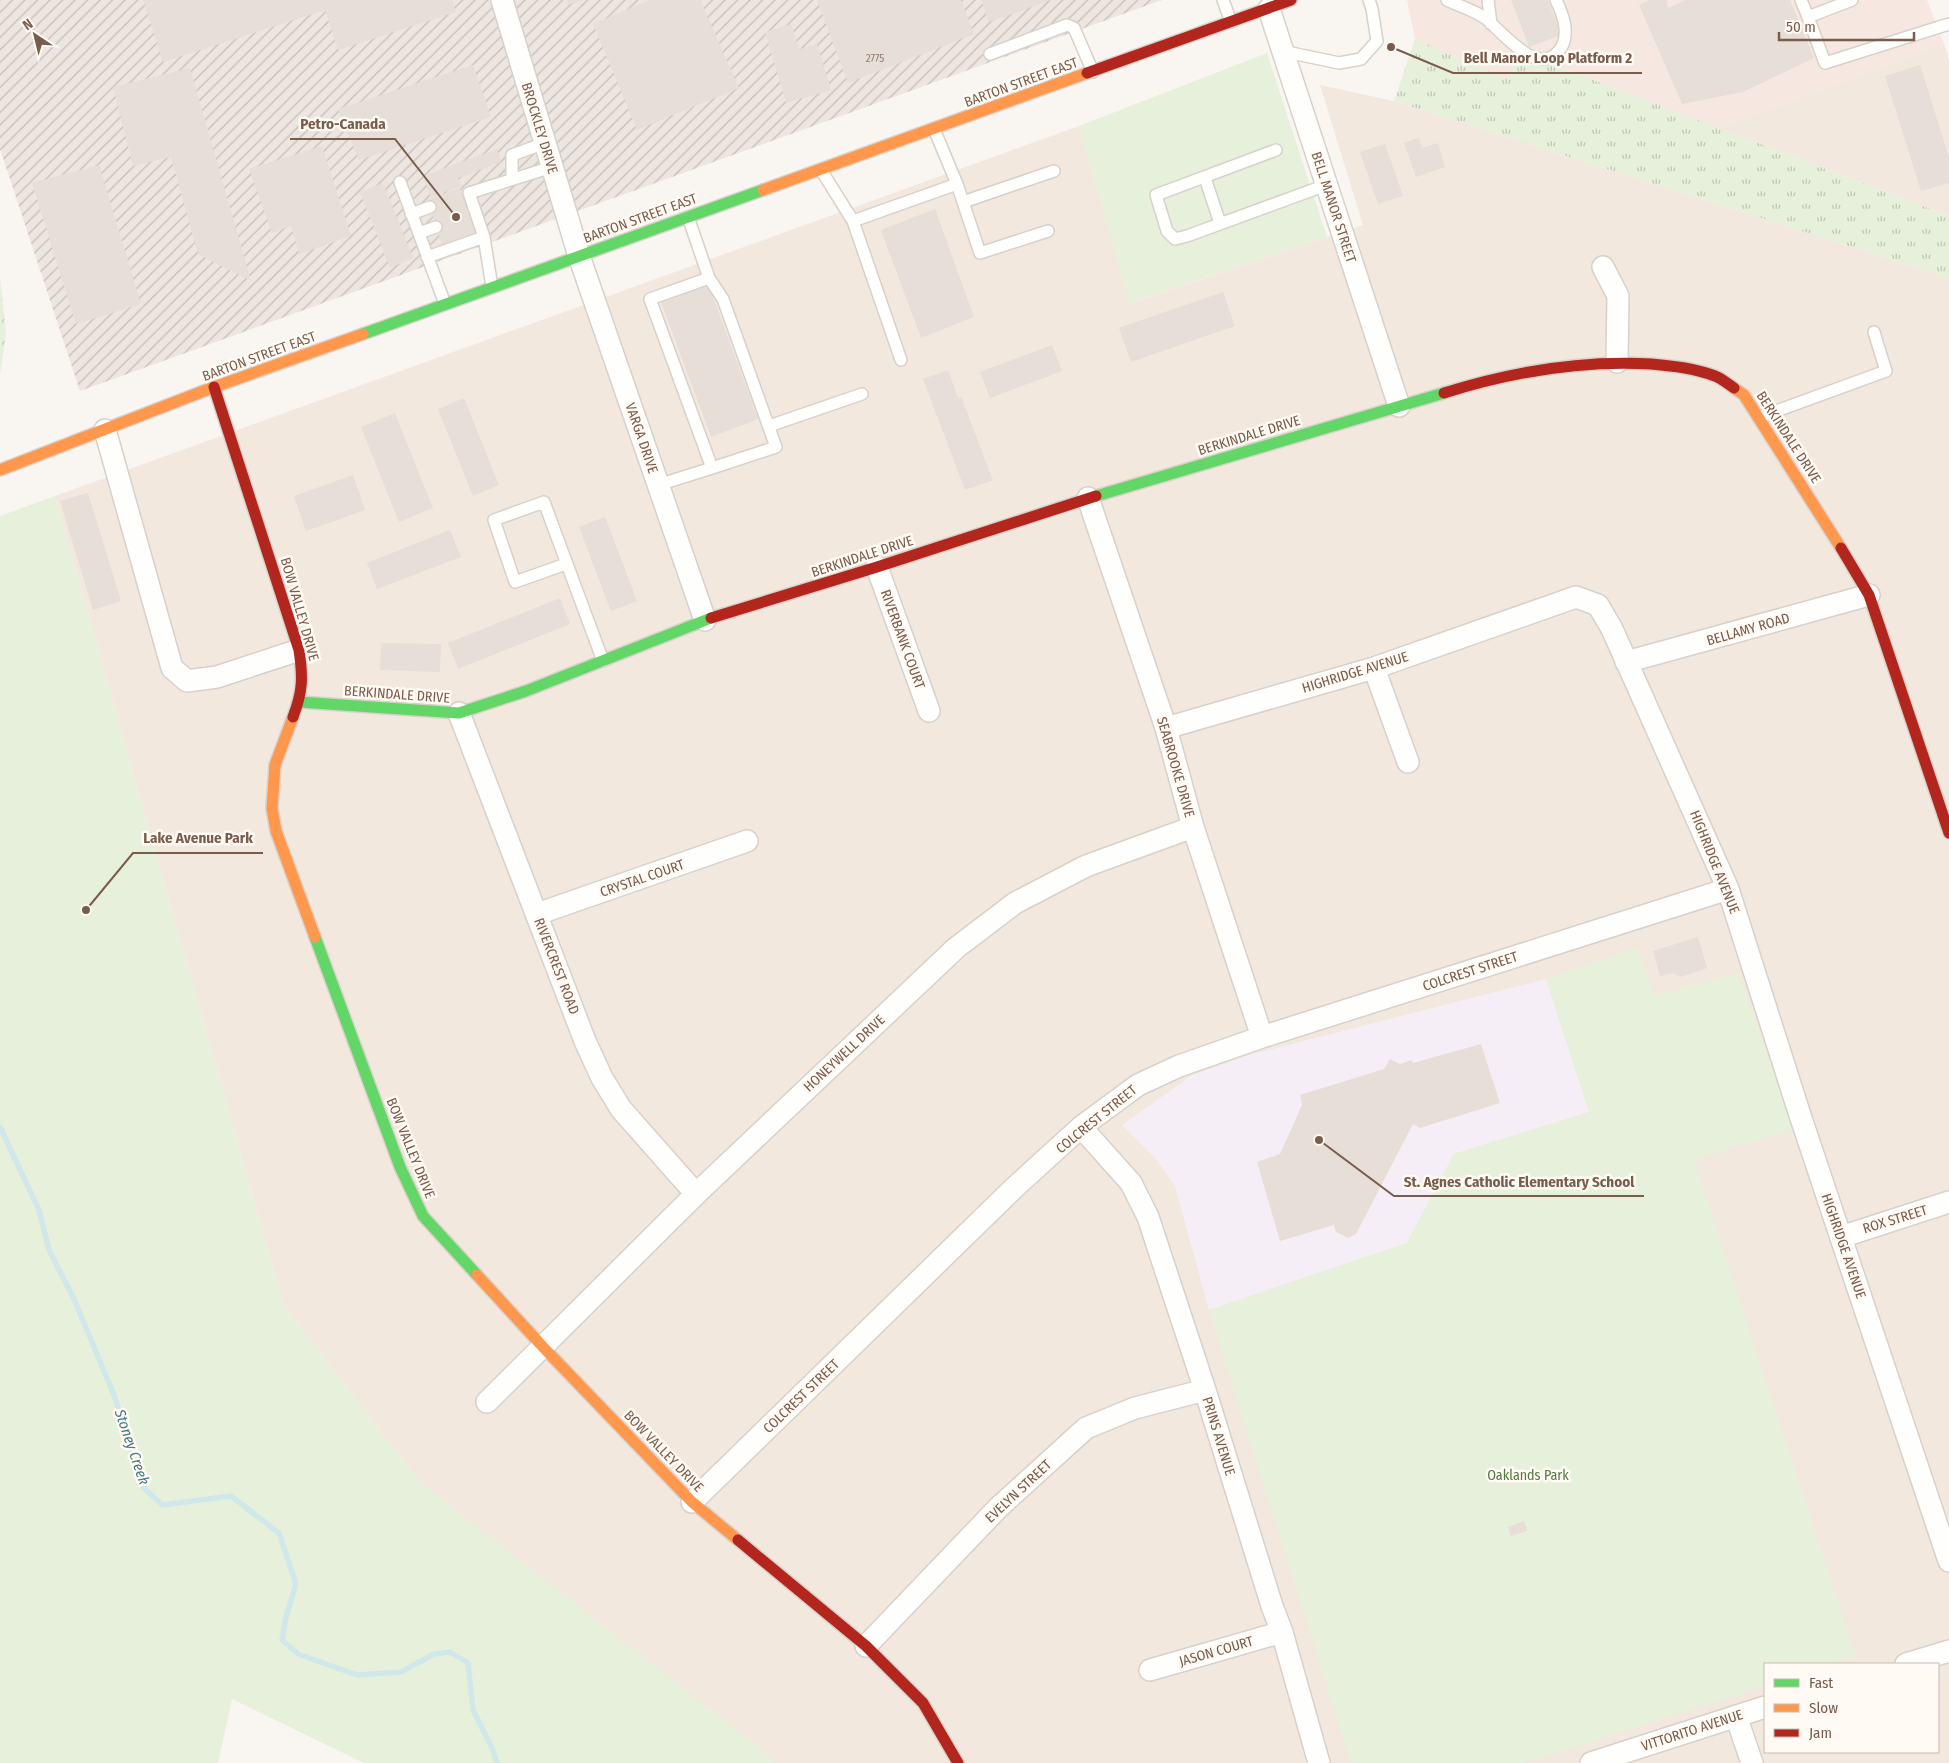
<svg xmlns="http://www.w3.org/2000/svg" width="1949" height="1763" viewBox="0 0 1949 1763" font-family="'Fira Sans Condensed',sans-serif">
  <style>
    .residential { fill: #f2e8de; fill-rule: evenodd }
    .commercial { fill: #f6e8e1 }
    .industrial { fill: url(#industrial-furrows) }
    .education { fill: #f6eef6 }
    .grass { fill: url(#grass-tufts) }
    .forest { fill: url(#forest-crowns) }
    .park { fill: #e7f0db }
    .lines { fill: none; stroke-linecap: round; stroke-linejoin: round }
    .stream { stroke: #d0e8ea; stroke-width: 5.5 }
    .building { fill: #e6ded7 }
    .lane-casing { stroke: #d7d1cb; stroke-width: 14 }
    .street-casing { stroke: #d7d1cb; stroke-width: 24 }
    .fast-casing { stroke: #d9d2cb; stroke-width: 14 }
    .slow-casing { stroke: #d9d2cb; stroke-width: 14 }
    .jam-casing { stroke: #d9d2cb; stroke-width: 14 }
    .lane { stroke: #fefefd; stroke-width: 11 }
    .street { stroke: #fefefd; stroke-width: 21 }
    .fast { stroke: #63d668; stroke-width: 11 }
    .slow { stroke: #ff974d; stroke-width: 11 }
    .jam { stroke: #b3261e; stroke-width: 11 }
    .labels { text-anchor: middle; stroke-width: 5; stroke-linejoin: round; paint-order: stroke }
    .number-label { font-size: 11px; fill: #977e72 }
    .street-label { font-size: 14px; fill: #7a5c4d; stroke: #fffaf3 }
    .park-label { font-size: 14px; fill: #537a41; stroke: #fffaf3 }
    .water-label { font-size: 15px; font-style: italic; fill: #437c86; stroke: #fffaf3 }
    .leader { fill: none; stroke: #7a5c4d; stroke-width: 2 }
    .callout-dot { fill: #7a5c4d; stroke: #fffaf3; stroke-width: 2 }
    .callout-label { font-size: 15px; text-anchor: middle; font-weight: bold; fill: #7a5c4d; stroke: #fffaf3; stroke-width: 5; stroke-linejoin: round; paint-order: stroke }
  </style>
  <defs>
    <pattern id="industrial-furrows" width="10" height="10" patternUnits="userSpaceOnUse" patternTransform="scale(1.25)"><rect width="10" height="10" fill="#ede5e0"/><path d="M-1 1l2-2M0 10L10 0M9 11l2-2" fill="none" stroke="#c5bdb8"/></pattern>
    <pattern id="grass-tufts" width="24" height="20" patternUnits="userSpaceOnUse" patternTransform="scale(1.25)"><rect width="24" height="20" fill="#e7f0db"/><path d="M3 7l-1-3M5 7V3M7 7l1-3M15 17l-1-3M17 17v-4M19 17l1-3" fill="none" stroke="#c0c6b4"/></pattern>
    <pattern id="forest-crowns" width="20" height="18" patternUnits="userSpaceOnUse" patternTransform="scale(1.25)"><rect width="20" height="18" fill="#e7f0db"/><path d="M2 6a3 3 0 1 1 6 0M12 15a3 3 0 1 1 6 0" fill="none" stroke="#c0c6b4"/></pattern>
  </defs>
  <rect width="100%" height="100%" fill="#f9f5f0"/>
  <!-- residential -->
  <path class="residential" d="M1944,44L1949,60V216L1718,128Z
    M1320,85L1394,101L1949,278V1763H774L419,1481L283,1304L55,496L1079,126L1130,303L1363,225ZM1765,1664H1938V1752H1765Z"/>
  <!-- commercial -->
  <path class="commercial" d="M1407,0H1927L1944,44L1718,128L1521,52L1507,80L1415,39Z"/>
  <!-- industrial -->
  <path class="industrial" d="M0,0H1162L80,391L0,149Z"/>
  <!-- education -->
  <path class="education" d="M1546,979L1589,1112L1454,1154L1407,1243L1209,1310L1175,1186L1156,1159L1122,1125L1191,1076L1249,1055Z"/>
  <!-- grass -->
  <path class="grass" d="M1415,39L1507,79L1520,52L1949,216V278L1394,101Z"/>
  <!-- forest -->
  <path class="forest" d="M0,277L6,333L0,375Z"/>
  <!-- park -->
  <path class="park" d="M1267,53L1327,237L1129,303L1079,126Z
    M55,496L283,1304L419,1481L769,1755L774,1763H364L232,1699L218,1763H0V516Z
    M1638,947L1654,996L1739,973L1793,1129L1694,1160L1856,1657L1833,1664H1765V1686L1524,1763H1351L1209,1310L1407,1243L1454,1154L1589,1112L1546,979Z"/>
  <g class="lines">
    <!-- stream -->
    <path class="stream" d="M0,1127L39,1210L49,1250L74,1299L114,1395L142,1486L162,1505L231,1496L279,1533L296,1584L286,1617L282,1640L298,1654L357,1675L401,1672L434,1654L450,1652L468,1663L473,1710L491,1746L497,1763"/>
  </g>
  <!-- building -->
  <path class="building" d="M143,0H452L456,12L338,50L325,10L163,62Z
    M567,0H583L568,5Z
    M650,0H700L739,88L637,130L593,24Z
    M817,0H961L974,34L848,83Z
    M981,0H1051L989,22Z
    M1511,0H1548L1561,35L1529,47Z
    M1650,0H1667L1668,8L1686,0H1790L1814,58L1743,92L1682,104L1639,5Z
    M791,24L799,49L817,44L831,90L786,103L765,32Z
    M473,65L491,117L359,160L338,109Z
    M1920,65L1949,157V183L1921,191L1885,76Z
    M190,68L251,281L198,254L171,157L133,166L113,87Z
    M1419,138L1422,148L1438,143L1445,167L1416,177L1404,143Z
    M1385,144L1403,196L1378,204L1360,152Z
    M322,146L351,236L299,254L291,226L272,233L249,169Z
    M497,149L501,162L458,178L461,186L431,197L423,176Z
    M99,165L141,304L76,324L32,183Z
    M383,183L413,258L390,268L360,192Z
    M460,188L476,235L443,247L427,199Z
    M935,209L974,317L921,338L881,230Z
    M707,281L758,419L711,437L660,299Z
    M1223,292L1235,326L1131,362L1119,328Z
    M1052,345L1062,371L990,398L980,372Z
    M948,370L958,398L961,397L993,480L965,490L923,379Z
    M464,398L499,485L473,496L438,409Z
    M395,413L433,508L399,522L361,427Z
    M353,475L365,510L306,531L294,496Z
    M88,493L121,601L93,610L60,501Z
    M605,517L637,601L611,611L579,527Z
    M450,530L461,557L377,589L367,563Z
    M560,598L570,624L458,669L448,643Z
    M381,643L441,644L440,672L380,670Z
    M1698,937L1707,968L1680,977L1673,973L1660,976L1653,951Z
    M1481,1044L1500,1103L1420,1128L1413,1124L1356,1234L1348,1238L1336,1232L1334,1225L1280,1241L1257,1162L1280,1154L1302,1105L1300,1095L1384,1069L1390,1059L1400,1064L1412,1060L1413,1063Z
    M1524,1521L1527,1531L1511,1536L1508,1527Z"/>
  <g class="lines">
    <!-- lane casing -->
    <g class="lane-casing">
      <path id="lane" d="M1223,0L1231,22
        M1447,0C1459,6 1474,10 1485,18C1502,31 1539,81 1561,48C1570,33 1563,15 1556,0
        M1488,0L1491,24
        M1801,0L1808,17
        M1852,0L1808,17L1825,63L1949,24
        M1282,51L1339,63L1361,59L1377,41L1372,9L1369,0
        M990,54L1067,25L1074,28L1093,72
        M934,129L957,184
        M1276,150L1156,195L1167,231L1175,239L1187,236L1326,185
        M821,170L853,221
        M1205,178L1220,223
        M512,179V155L545,143
        M400,182L445,304
        M963,202L1054,171
        M411,214L430,207
        M419,233L436,227
        M427,257L484,237
        M709,278L723,299L776,447L712,468
        M492,287L484,237L469,193L552,167
        M901,360L853,221L957,184L980,253L1048,231
        M1760,417L1886,371L1874,332
        M769,426L862,394
        M658,485L712,468L650,299L709,278L688,217
        M566,564L515,582L494,520L544,502L603,661"/>
    </g>
    <!-- street casing -->
    <g class="street-casing">
      <path id="street" d="M502,0L579,256L705,620
        M1269,9L1399,406
        M1603,267L1618,296L1617,362
        M105,430L172,668L187,681L217,677L299,650
        M1088,498L1166,728L1193,827L1262,1037
        M877,567L929,711
        M1626,662L1869,595
        M1374,668L1408,762
        M459,713L585,1041L602,1078L621,1109L696,1194
        M1166,728L1374,668L1576,597L1598,605L1612,629L1728,889L1799,1112L1949,1561
        M537,914L747,841
        M1081,1127L1131,1183L1148,1217L1205,1390L1272,1606L1282,1632L1319,1763
        M1841,1237L1949,1202
        M487,1402L696,1194L956,948L1015,903L1086,866L1193,827
        M692,1502L1014,1188L1081,1127L1138,1085L1179,1066L1262,1037L1728,889
        M866,1646L998,1508L1086,1428L1135,1408L1205,1390
        M1906,1664L1949,1651
        M1150,1670L1282,1632
        M1736,1716L1752,1763
        M1591,1763L1765,1707"/>
    </g>
    <!-- fast casing -->
    <g class="fast-casing">
      <path id="fast" d="M363,334L763,190
        M1096,496L1444,393
        M299,702L459,713L526,691L711,618
        M315,937L400,1167L423,1216L477,1275"/>
    </g>
    <!-- slow casing -->
    <g class="slow-casing">
      <path id="slow" d="M763,190L1087,73
        M1734,388L1744,395L1841,548
        M0,470L214,387L363,334
        M293,717L275,765L272,808L276,831L315,937
        M477,1275L543,1347L692,1502L738,1540"/>
    </g>
    <!-- jam casing -->
    <g class="jam-casing">
      <path id="jam" d="M1087,73L1291,0
        M214,387L299,650C303,677 303,691 293,717
        M1444,393C1511,372 1580,360 1651,364C1673,366 1694,368 1715,376C1721,378 1728,384 1734,388
        M1841,548L1869,595L1949,833
        M711,618L877,567L1096,496
        M738,1540L866,1646L923,1703L958,1763"/>
    </g>
    <!-- lane -->
    <use href="#lane" class="lane"/>
    <!-- street -->
    <use href="#street" class="street"/>
    <!-- fast -->
    <use href="#fast" class="fast"/>
    <!-- slow -->
    <use href="#slow" class="slow"/>
    <!-- jam -->
    <use href="#jam" class="jam"/>
  </g>
  <g class="labels">
    <!-- number labels -->
    <g class="number-label">
      <text x="875" y="62">2775</text>
    </g>
    <!-- street labels -->
    <g class="street-label">
      <text transform="translate(1021 82) rotate(-20)" y="5">BARTON STREET EAST</text>
      <text transform="translate(540 128) rotate(73)" y="5">BROCKLEY DRIVE</text>
      <text transform="translate(1334 207) rotate(72)" y="5">BELL MANOR STREET</text>
      <text transform="translate(640 218) rotate(-20)" y="5">BARTON STREET EAST</text>
      <text transform="translate(259 356) rotate(-20)" y="5">BARTON STREET EAST</text>
      <text transform="translate(1249 435) rotate(-17)" y="5">BERKINDALE DRIVE</text>
      <text transform="translate(1789 437) rotate(57)" y="5">BERKINDALE DRIVE</text>
      <text transform="translate(642 438) rotate(71)" y="5">VARGA DRIVE</text>
      <text transform="translate(862 556) rotate(-18)" y="5">BERKINDALE DRIVE</text>
      <text transform="translate(300 609) rotate(74)" y="5">BOW VALLEY DRIVE</text>
      <text transform="translate(1748 629) rotate(-16)" y="5">BELLAMY ROAD</text>
      <text transform="translate(903 639) rotate(70)" y="5">RIVERBANK COURT</text>
      <text transform="translate(1355 672) rotate(-17)" y="5">HIGHRIDGE AVENUE</text>
      <text transform="translate(397 694) rotate(4)" y="5">BERKINDALE DRIVE</text>
      <text transform="translate(1176 767) rotate(74)" y="5">SEABROOKE DRIVE</text>
      <text transform="translate(1715 862) rotate(68)" y="5">HIGHRIDGE AVENUE</text>
      <text transform="translate(642 878) rotate(-19)" y="5">CRYSTAL COURT</text>
      <text transform="translate(557 966) rotate(69)" y="5">RIVERCREST ROAD</text>
      <text transform="translate(1470 971) rotate(-18)" y="5">COLCREST STREET</text>
      <text transform="translate(844 1053) rotate(-43)" y="5">HONEYWELL DRIVE</text>
      <text transform="translate(1096 1119) rotate(-39)" y="5">COLCREST STREET</text>
      <text transform="translate(411 1148) rotate(68)" y="5">BOW VALLEY DRIVE</text>
      <text transform="translate(1895 1219) rotate(-17)" y="5">ROX STREET</text>
      <text transform="translate(1844 1246) rotate(71)" y="5">HIGHRIDGE AVENUE</text>
      <text transform="translate(801 1396) rotate(-44)" y="5">COLCREST STREET</text>
      <text transform="translate(1219 1436) rotate(73)" y="5">PRINS AVENUE</text>
      <text transform="translate(664 1451) rotate(46)" y="5">BOW VALLEY DRIVE</text>
      <text transform="translate(1018 1491) rotate(-43)" y="5">EVELYN STREET</text>
      <text transform="translate(1216 1651) rotate(-16)" y="5">JASON COURT</text>
      <text transform="translate(1692 1730) rotate(-18)" y="5">VITTORITO AVENUE</text>
    </g>
    <!-- park labels -->
    <g class="park-label">
      <text x="1528" y="1480">Oaklands Park</text>
    </g>
    <!-- water labels -->
    <g class="water-label">
      <text transform="translate(132 1447) rotate(71)" y="5">Stoney Creek</text>
    </g>
  </g>
  <!-- callouts -->
  <path class="leader" d="M1391 47L1453 73H1642M456 217L395 139H290M86 910L133 853H263M1319 1140L1394 1196H1644"/>
  <g class="callout-dot">
    <circle cx="1391" cy="47" r="5"/>
    <circle cx="456" cy="217" r="5"/>
    <circle cx="86" cy="910" r="5"/>
    <circle cx="1319" cy="1140" r="5"/>
  </g>
  <g class="callout-label">
    <text x="1548" y="63">Bell Manor Loop Platform 2</text>
    <text x="343" y="129">Petro-Canada</text>
    <text x="198" y="843">Lake Avenue Park</text>
    <text x="1519" y="1187">St. Agnes Catholic Elementary School</text>
  </g>
  <!-- legend -->
  <rect x="1764" y="1663" width="175" height="90" fill="#fffaf3" stroke="#cabbb1"/>
  <rect x="1774" y="1679" width="25" height="8" fill="#63d668" stroke="#cabbb1"/>
  <text x="1809" y="1688" font-size="15" fill="#7a5c4d">Fast</text>
  <rect x="1774" y="1704" width="25" height="8" fill="#ff974d" stroke="#cabbb1"/>
  <text x="1809" y="1713" font-size="15" fill="#7a5c4d">Slow</text>
  <rect x="1774" y="1729" width="25" height="8" fill="#b3261e" stroke="#cabbb1"/>
  <text x="1809" y="1738" font-size="15" fill="#7a5c4d">Jam</text>
  <!-- north arrow -->
  <g transform="translate(35 35) rotate(325)" stroke="#fffaf3" stroke-width="4" paint-order="stroke">
  <path d="M0-4L9 19L0 12L-9 19Z" fill="#7a5c4d"/>
  <text y="-8" font-size="14" font-weight="bold" text-anchor="middle" fill="#7a5c4d">N</text>
  </g>
  <!-- scale -->
  <path d="M1779 32v8h135v-8" fill="none" stroke="#7a5c4d" stroke-width="2.5"/>
  <text x="1786" y="32" font-size="15" fill="#7a5c4d" stroke="#fffaf3" stroke-width="4" paint-order="stroke">50 m</text>
</svg>
